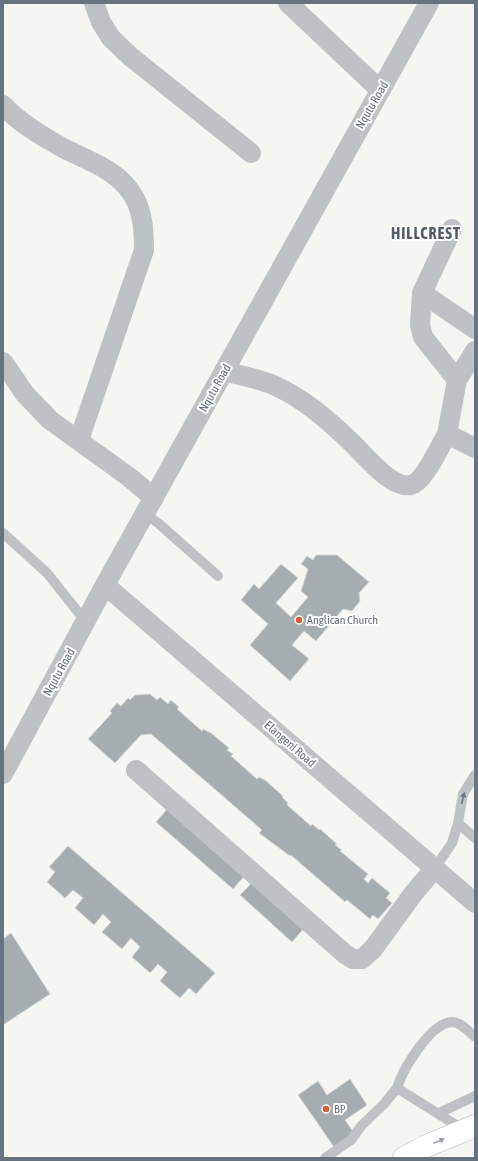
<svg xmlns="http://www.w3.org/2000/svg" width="478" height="1161" viewBox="0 0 478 1161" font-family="'Asap Condensed',sans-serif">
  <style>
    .building { fill: #a6adb1; stroke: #d6d6d4 }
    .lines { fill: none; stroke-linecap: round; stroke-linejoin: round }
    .secondary-casing { stroke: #b3b7bb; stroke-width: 23 }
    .service { stroke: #bec2c5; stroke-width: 10 }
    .minor { stroke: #bec2c5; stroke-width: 20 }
    .secondary { stroke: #fff; stroke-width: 22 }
    .oneway { fill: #67747f }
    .oneway2 { fill: #959ea5 }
    .poi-dot { fill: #cd6139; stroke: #fff; stroke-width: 1.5 }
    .labels { text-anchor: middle; stroke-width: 4; stroke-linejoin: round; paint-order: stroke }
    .street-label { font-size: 12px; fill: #67747f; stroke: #fff }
    .poi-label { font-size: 12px; fill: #67747f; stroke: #fff; text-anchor: start }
    .district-label { font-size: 16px; font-weight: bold; letter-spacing: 1px; fill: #545d65; stroke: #fff }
  </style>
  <rect width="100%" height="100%" fill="#f5f5f2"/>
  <!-- building -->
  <path class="building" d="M316,555H337L369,582L359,593L360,601L352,611L343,609L316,641L304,631L292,645L309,659L290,681L250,645L268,624L241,600L254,584L259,589L281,564L298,578L276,603L291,617L308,597L301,591L308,569L301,564L307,556L313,560Z
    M150,694L157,700L160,697L168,704L171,700L179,707L177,709L202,731L203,729L211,733L229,748L227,750L233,754L231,756L257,779L259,777L265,780L283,796L282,797L288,803L287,805L311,826L312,824L319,830L320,829L337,844L335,845L342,850L340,851L368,874L364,879L368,883L372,878L390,893L386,898L392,903L378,919L373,915L370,919L347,900L345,902L291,855L290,856L259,833L262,830L151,734L141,735L115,763L88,739L112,713L110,711L117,703L121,706L128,698L130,700L135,695Z
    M170,806L247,873L233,889L156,822Z
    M68,846L215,973L196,994L189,988L180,998L160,981L167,972L158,964L150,973L132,957L140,947L131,938L122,949L102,932L111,922L103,914L94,925L75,908L83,898L73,890L65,898L47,882L55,872L49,867Z
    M254,881L306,926L292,942L240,895Z
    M11,933L50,994L3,1025V939Z
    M350,1079L367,1105L345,1120L354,1133L334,1147L298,1095L318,1081L327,1095Z"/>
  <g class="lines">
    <!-- secondary casing -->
    <g class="secondary-casing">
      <path id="secondary" d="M404,1158L424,1147L475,1126"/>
    </g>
    <!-- service -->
    <path class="service" d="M145,514L158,523L218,576
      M3,533L47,573L86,622
      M458,823L475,838
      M435,868L452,843L458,823L463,794L475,775
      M397,1088C403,1069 430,1023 452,1022C461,1022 469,1032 475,1037
      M439,1113L475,1096
      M325,1158L351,1140L362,1125L384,1104L397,1088L464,1130"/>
    <!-- minor -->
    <path class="minor" d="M94,3L101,22L111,38L131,57L251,153
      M288,3L380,90
      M3,105C19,123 43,137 65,149C89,161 120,171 134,197C143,213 144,232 144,250L79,440
      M452,229L422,293L420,325L423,337L457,380
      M422,293L475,329
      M3,362L25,394L50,420L129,477L154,498
      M224,371C239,375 256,378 271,384C302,397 327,419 351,442C365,455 391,489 411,485C424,482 440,446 447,434L475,448
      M447,434L457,380L475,351
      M105,585L475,903
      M136,770L345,954L353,959H362L373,949L413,894L435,868
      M3,774L105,585L429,3"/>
    <!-- secondary -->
    <use href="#secondary" class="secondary"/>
  </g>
  <!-- one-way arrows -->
  <defs><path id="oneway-solid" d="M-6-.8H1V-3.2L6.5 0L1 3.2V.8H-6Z"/></defs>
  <use class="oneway" href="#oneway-solid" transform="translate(463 798) rotate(-77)"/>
  <use class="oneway2" href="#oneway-solid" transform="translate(439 1141) rotate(-22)"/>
  <!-- markers -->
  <g class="poi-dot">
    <circle cx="299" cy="620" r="4"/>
    <circle cx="326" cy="1109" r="4"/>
  </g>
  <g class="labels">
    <!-- street labels -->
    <g class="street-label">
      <text transform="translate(372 105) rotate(-60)" y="4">Nqutu Road</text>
      <text transform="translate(215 388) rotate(-61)" y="4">Nqutu Road</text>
      <text transform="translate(59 672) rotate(-61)" y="4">Nqutu Road</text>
      <text transform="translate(290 744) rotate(41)" y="4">Elangeni Road</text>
    </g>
    <!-- poi labels -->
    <g class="poi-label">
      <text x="307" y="624">Anglican Church</text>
      <text x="334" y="1113">BP</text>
    </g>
    <!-- district labels -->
    <g class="district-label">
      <text x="426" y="239">HILLCREST</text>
    </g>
  </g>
  <!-- border -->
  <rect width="478" height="1161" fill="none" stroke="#67747f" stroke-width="8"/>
</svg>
